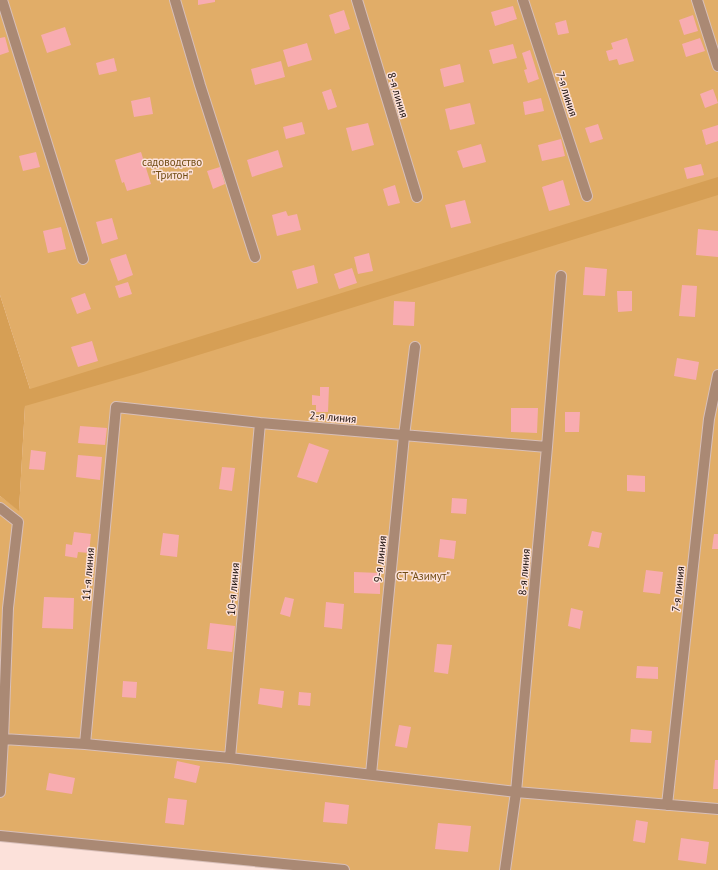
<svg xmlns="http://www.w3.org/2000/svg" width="718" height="870" viewBox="0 0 718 870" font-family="'PT Sans',sans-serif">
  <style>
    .green { fill: #e1ad68 }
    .forest { fill: #d69f55 }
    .building { fill: #f8acb0 }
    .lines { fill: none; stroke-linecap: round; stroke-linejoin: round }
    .minor-casing { stroke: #d8bfb9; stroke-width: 12 }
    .minor { stroke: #aa8974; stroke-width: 10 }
    .labels { text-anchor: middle; stroke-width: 3; stroke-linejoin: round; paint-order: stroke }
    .street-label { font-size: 11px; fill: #1a0f0c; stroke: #fce1da }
    .park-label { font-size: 11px; fill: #714c13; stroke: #fce1da }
  </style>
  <rect width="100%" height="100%" fill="#fce1da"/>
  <!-- green -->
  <path class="green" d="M0,0H718V870H344L0,836V496L19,510L25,406L30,389L0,295Z"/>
  <!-- forest -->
  <path class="forest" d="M718,177V195L140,373L25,406L19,511L0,496V295L30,389Z"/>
  <!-- building -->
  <path class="building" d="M198,0H215V2L198,5Z
    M513,6L517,19L495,26L491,12Z
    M344,10L350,29L335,34L329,15Z
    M693,15L698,31L684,35L679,20Z
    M566,20L569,33L558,35L555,23Z
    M65,27L71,45L47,53L41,35Z
    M5,37L9,52L0,55V38Z
    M627,38L634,61L619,65L617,59L609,61L606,51L613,49L611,43Z
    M700,38L705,51L686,57L682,44Z
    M307,43L312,60L288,67L283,50Z
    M513,44L517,58L493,64L489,50Z
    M530,50L539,79L528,83L524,70L527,69L522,53Z
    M114,58L117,71L99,75L96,63Z
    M281,61L285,77L255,85L251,69Z
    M460,64L464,82L444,87L440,69Z
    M331,89L337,107L328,110L322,92Z
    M713,89L718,103L705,108L700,94Z
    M150,97L153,114L134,117L131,101Z
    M541,98L544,111L525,115L523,102Z
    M470,103L475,124L450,130L445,109Z
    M302,122L305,134L286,139L283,127Z
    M368,123L374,145L352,151L346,128Z
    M598,124L603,139L590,143L585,128Z
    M718,125V141L706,145L702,130Z
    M561,139L565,156L542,161L538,145Z
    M481,144L486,162L463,168L457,151Z
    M278,150L283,167L252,177L247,160Z
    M36,152L40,167L23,171L19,156Z
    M141,152L151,184L127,191L124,182L122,183L115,160Z
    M701,164L704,175L687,179L684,168Z
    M220,167L225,184L213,189L207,171Z
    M563,180L570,205L549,211L542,187Z
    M395,185L400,203L388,206L383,189Z
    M465,200L471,223L451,228L445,205Z
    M286,211L288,216L297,214L301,230L277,236L272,215Z
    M112,218L118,239L102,244L96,222Z
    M61,227L66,249L48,253L43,231Z
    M698,229L718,231V257L696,255Z
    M369,253L373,271L358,274L354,257Z
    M126,254L133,275L118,281L110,259Z
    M314,265L318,283L297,289L292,271Z
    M585,267L607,269L605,296L583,295Z
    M352,268L357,283L339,289L334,274Z
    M128,282L132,294L119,298L115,286Z
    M682,285L697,286L695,317L679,316Z
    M617,291H632V311L618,312Z
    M85,293L91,309L77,314L71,298Z
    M394,301L415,302L414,326L393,325Z
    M92,341L98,361L78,367L71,347Z
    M677,358L699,362L696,380L674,376Z
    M320,387H329L328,412H316V405H312V395L320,396Z
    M511,408H538L537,433L511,432Z
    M565,412H580L579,432H565Z
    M80,426L107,428L105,445L78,443Z
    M309,443L329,450L317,483L297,477Z
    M31,450L46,452L44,470L29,469Z
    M78,455L102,457L100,480L76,477Z
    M222,467L235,468L232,491L219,489Z
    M627,475L645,476V492L627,491Z
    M452,498L467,499L466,514L451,513Z
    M592,531L602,533L599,548L588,546Z
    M74,532L91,534L89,553L78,552L77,558L65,556L66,544L72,545Z
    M163,533L179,535L177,557L160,555Z
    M714,534H718V549H712Z
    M440,539L456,541L454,559L438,557Z
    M646,570L663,572L660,594L643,592Z
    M354,572L380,573V594L354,593Z
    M44,597L74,598L73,629L42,628Z
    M285,597L294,599L290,617L280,614Z
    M326,602L344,604L342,629L324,627Z
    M571,608L583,611L580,629L568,626Z
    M210,623L235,626L232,652L207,649Z
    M437,644L452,645L448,674L434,672Z
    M637,666L658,667V679L636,678Z
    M123,681L137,682L136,698L122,697Z
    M260,688L284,691L282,708L258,704Z
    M299,692L311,693L310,706L298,705Z
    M399,725L411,727L407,748L395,746Z
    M631,729L652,731L651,743L630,742Z
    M715,760H718V789H713Z
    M177,761L200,766L196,783L174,778Z
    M49,773L75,778L72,794L46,790Z
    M168,798L187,800L184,825L165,823Z
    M325,802L349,805L347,824L323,822Z
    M636,820L648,822L645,843L633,841Z
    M438,823L471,826L468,852L435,849Z
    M681,838L709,842L706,864L678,860Z"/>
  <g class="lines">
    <!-- minor casing -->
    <g class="minor-casing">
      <path id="minor" d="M2,0L83,259
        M175,0L200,85L255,257
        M357,0L417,197
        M523,0L587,196
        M697,0L718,66
        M0,508L18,522L8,608L3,739L0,792
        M3,739L85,744L230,758L516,792L718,809
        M85,744L116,407L260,423L547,447
        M230,758L260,423
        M371,774L404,436L415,347
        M667,805L709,419L718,375
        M0,836L344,870
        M505,870L516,792L547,447L561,276"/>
    </g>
    <!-- minor -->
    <use href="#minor" class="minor"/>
  </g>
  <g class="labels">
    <!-- street labels -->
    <g class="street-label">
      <text transform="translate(567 94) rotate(72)" y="4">7-я линия</text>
      <text transform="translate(398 95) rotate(73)" y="4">8-я линия</text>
      <text transform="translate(333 417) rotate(5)" y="4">2-я линия</text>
      <text transform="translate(380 559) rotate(-84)" y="4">9-я линия</text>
      <text transform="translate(524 572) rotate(-85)" y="4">8-я линия</text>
      <text transform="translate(88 574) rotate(-85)" y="4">11-я линия</text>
      <text transform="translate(233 589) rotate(-85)" y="4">10-я линия</text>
      <text transform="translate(678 589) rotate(-84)" y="4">7-я линия</text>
    </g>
    <!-- park labels -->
    <g class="park-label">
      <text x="172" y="166">садоводство<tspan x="172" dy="13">"Тритон"</tspan></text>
      <text x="423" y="580">СТ "Азимут"</text>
    </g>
  </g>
</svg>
